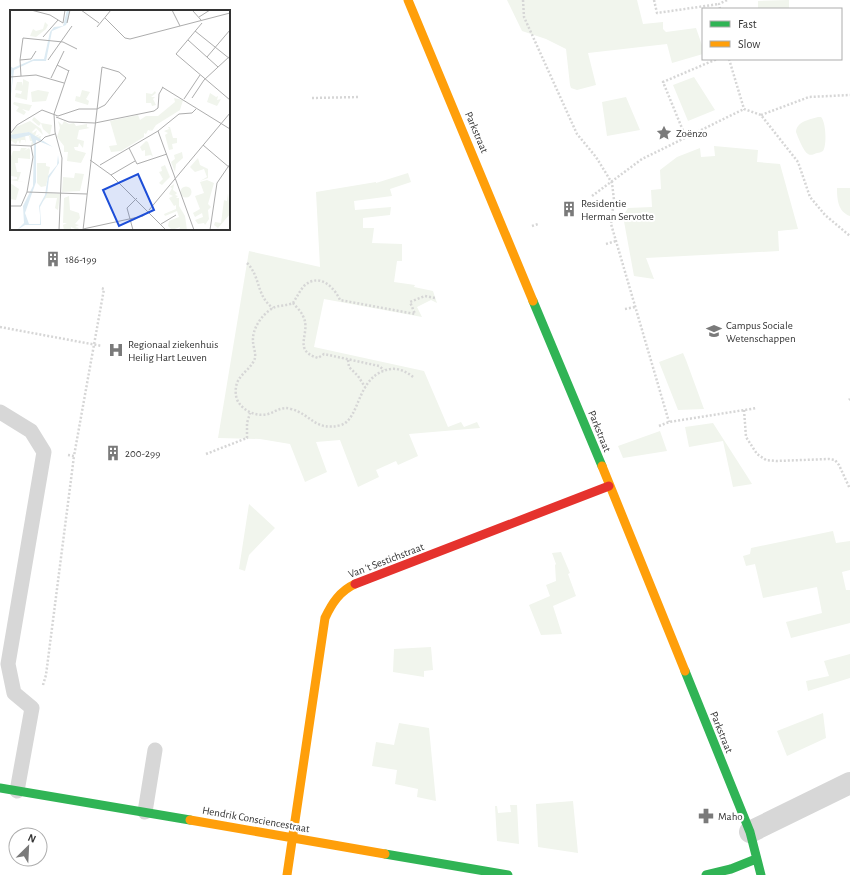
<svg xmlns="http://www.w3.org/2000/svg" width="850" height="875" viewBox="0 0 850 875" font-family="'Alegreya Sans',sans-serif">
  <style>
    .green { fill: #f1f5ed }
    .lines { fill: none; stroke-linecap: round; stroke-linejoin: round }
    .path { stroke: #d6d6d6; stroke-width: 2.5; stroke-dasharray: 2 2; stroke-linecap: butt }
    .lane { stroke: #d7d7d7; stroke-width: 15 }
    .street { stroke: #d7d7d7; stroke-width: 22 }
    .fast { stroke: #30b455; stroke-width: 9 }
    .slow { stroke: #ff9f0a; stroke-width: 9 }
    .jam { stroke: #e5322d; stroke-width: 9 }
    .labels { text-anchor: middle; stroke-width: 4; stroke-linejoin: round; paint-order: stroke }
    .street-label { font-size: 11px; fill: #333; stroke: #fff }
    .poi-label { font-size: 11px; fill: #333; stroke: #fff; text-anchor: start }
    .inset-road { fill: none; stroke: #adadad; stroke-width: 1 }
    .view { fill: #1d4ed8; fill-opacity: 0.15; stroke: #1d4ed8; stroke-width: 2 }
    .inset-edge { fill: none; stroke: #333; stroke-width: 2 }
  </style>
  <rect width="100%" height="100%" fill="#fff"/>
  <!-- green -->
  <path class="green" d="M507,0H637L643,24L663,22V29L666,32L696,28L703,48V54L672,63L667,44L588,53L596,85L577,90L571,88L570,85L566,49L546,39L522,31Z
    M789,0V9H758V1Z
    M694,77L715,110L688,121L673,85Z
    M626,97L640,130L607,136L602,102Z
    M818,117H821C826,122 827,145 823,151C821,152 819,153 817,153C814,154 811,156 808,154C803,151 798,137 796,132C797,121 809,120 818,117Z
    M714,146L758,150L757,162L780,164L798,229L778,231L779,251L646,258L654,279L634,276L623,216L628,208L652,207L651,190L661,189L660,170L677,157L700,148L701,157L715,156Z
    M408,173L411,182L390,189L392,196L354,201L355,210L391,207L390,215L363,218V228H374L372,243L402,244V261H397L394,282L415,285L414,287L433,291L437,303L431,300L417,307L422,317L324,299L314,347L424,371L448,427L461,422L464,427L477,422L480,428L409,434L418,456L398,465L396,461L376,470L379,477L358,487L340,440L316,442L327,472L305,482L290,444L260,439L218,438L249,251L320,267L316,192L376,182V183Z
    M837,188H850V216C838,212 837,199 837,188Z
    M683,353L686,360L704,409L678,410L659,362Z
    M713,423L747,476L752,484L733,487L723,441L689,447L685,427Z
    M660,431L667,451L623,458L618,446Z
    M249,504L275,528L249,555L245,571L239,569Z
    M833,531L836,543L850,541V570L842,572L846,590H850V623L791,638L786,622L822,613L817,587L763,598L755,564L746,566L743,556L750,554L751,548Z
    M561,552L570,573L568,574L576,596L553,606L562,634L541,635L529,605L550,596L546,585L556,581L555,565L556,564L552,553Z
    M431,647L433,670L424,671V677L393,672L394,649Z
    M850,654V678L808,691L806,681L829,676L824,661Z
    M823,713L826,738L787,756L777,731Z
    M399,723L429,728L436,801L417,797L418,789L395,784L397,770L372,766L376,742L394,745Z
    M573,801L578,853L538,847L536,804Z
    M510,805H517L519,844L497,841L495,806H497L498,813L511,812Z"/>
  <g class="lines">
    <!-- path -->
    <path class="path" d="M523,0L524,17L577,134L596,157L612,183L614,200L611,224L669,422
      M654,0L657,13L719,4
      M720,9L719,4L727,0
      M729,59L744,109L761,115L798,162L810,197L825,215L850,236
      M312,98L360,97
      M761,115L809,97L850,95
      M686,138L663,82L717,59
      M592,196L642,159L744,109
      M532,226L538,224
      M606,244L616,241
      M247,263C261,277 256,296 273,308
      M293,303C296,307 301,311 303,316C312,333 291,350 318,358L324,354L379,366L384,370
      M625,309L635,307
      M0,327L102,346
      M348,360L349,367L358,376L365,387
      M413,377C407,372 399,368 391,369C356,374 361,419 341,425C315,432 311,414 291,409C282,406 277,411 268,414C258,417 245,412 239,403C235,398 235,389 237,383C241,373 252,368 255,358C256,353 253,346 253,341C252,329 262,314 273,308C278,305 287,306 293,303C297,297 300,290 305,285C320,273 334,287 340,300L415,314L410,302L425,296L435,298
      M849,400L850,399
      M744,410L746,437L757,454L766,460L776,461L829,459L835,460L839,465L850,489
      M659,426L669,422L757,408
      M206,454L247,438V423L250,413
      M68,455L74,456L104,289L101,288
      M43,685L46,675L74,456"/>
    <!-- lane -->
    <path class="lane" d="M0,412L31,431L44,452L8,664L14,693L32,708L17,791
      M145,812L155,750"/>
    <!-- street -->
    <path class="street" d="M750,832L850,783"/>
    <!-- fast -->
    <path class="fast" d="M533,301L602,466
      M685,671L750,832L761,875
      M0,788L190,820
      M385,854L508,875
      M706,875L731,869L756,859"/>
    <!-- slow -->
    <path class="slow" d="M408,0L533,301
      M602,466L685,671
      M190,820L385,854
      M287,875L325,618C332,603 340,591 355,584"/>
    <!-- jam -->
    <path class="jam" d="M355,584L609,486"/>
  </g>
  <!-- icons -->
  <defs>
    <g id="sight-bare" transform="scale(1.2)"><path d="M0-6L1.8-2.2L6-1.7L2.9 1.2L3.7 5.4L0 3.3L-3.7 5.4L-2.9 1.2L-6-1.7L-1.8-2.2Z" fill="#7a7a7a" stroke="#fff" stroke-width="2.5" paint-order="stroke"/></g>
    <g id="building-bare" transform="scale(1.2)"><path d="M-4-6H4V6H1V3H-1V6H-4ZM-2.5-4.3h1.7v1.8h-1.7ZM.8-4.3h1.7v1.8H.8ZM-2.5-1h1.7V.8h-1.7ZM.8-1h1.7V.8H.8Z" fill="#7a7a7a" stroke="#fff" stroke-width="2.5" paint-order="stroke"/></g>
    <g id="university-bare" transform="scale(1.2)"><path d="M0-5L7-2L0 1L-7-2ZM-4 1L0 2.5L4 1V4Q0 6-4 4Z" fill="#7a7a7a" stroke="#fff" stroke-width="2.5" paint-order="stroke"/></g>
    <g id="hospital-bare" transform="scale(1.2)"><path d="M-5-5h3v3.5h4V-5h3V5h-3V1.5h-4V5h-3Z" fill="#7a7a7a" stroke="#fff" stroke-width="2.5" paint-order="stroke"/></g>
    <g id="pharmacy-bare" transform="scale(1.2)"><path d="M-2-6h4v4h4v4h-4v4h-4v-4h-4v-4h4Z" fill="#7a7a7a" stroke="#fff" stroke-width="2.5" paint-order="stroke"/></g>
  </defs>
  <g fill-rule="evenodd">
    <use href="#sight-bare" x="664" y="133"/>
    <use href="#building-bare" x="569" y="209"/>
    <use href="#building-bare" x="53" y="259"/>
    <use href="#university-bare" x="714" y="331"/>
    <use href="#hospital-bare" x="116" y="350"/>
    <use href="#building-bare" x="113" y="453"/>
    <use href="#pharmacy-bare" x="706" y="816"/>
  </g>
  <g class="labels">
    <!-- street labels -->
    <g class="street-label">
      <text transform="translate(477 132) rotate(67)" y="4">Parkstraat</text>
      <text transform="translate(600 431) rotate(68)" y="4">Parkstraat</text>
      <text transform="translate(386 560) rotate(-21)" y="4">Van 't Sestichstraat</text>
      <text transform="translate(722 732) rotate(68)" y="4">Parkstraat</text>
      <text transform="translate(256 819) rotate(10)" y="4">Hendrik Consciencestraat</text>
    </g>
    <!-- poi labels -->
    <g class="poi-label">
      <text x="676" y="137">Zoënzo</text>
      <text x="581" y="207">Residentie<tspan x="581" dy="13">Herman Servotte</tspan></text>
      <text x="65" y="263">186-199</text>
      <text x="726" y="329">Campus Sociale<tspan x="726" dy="13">Wetenschappen</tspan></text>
      <text x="128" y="348">Regionaal ziekenhuis<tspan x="128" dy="13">Heilig Hart Leuven</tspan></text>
      <text x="125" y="457">200-299</text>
      <text x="718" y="820">Maho</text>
    </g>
  </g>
  <!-- overview -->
  <g transform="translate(10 10)">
    <rect width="220" height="220" fill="#fff"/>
    <path d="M35,12L38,15L36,19L26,27L20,26L23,19L26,21L33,19ZM13,69L19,72L17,90L5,87L6,83L11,84L12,81L5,80L7,72H12L13,76ZM28,80L39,82L36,91L22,92L21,82ZM72,80L80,82L76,89L79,91L78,95L65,91L66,86L70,87ZM145,81L146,83L141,87H145L143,89L146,95L142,96L141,93H136V83L142,84ZM200,83L206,87L208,86L207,90L211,89L207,96L197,92ZM164,88L173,90L170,100L146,115L142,121L140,119L141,121L138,120L136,124L134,123V127L111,141L101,142L99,136L107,135L100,111L128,105L130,110L136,106H148L165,92ZM4,92L21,95H22L19,101L12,99L16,102L14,105L6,101L9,97L3,94ZM24,107L31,113L42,115L40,125L33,119L31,113L29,116L22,110ZM20,111L31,119L33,125L26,118L22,122L23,123L27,120L25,126L30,124L27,127L31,126L30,130L19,122L0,126L6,117ZM48,111L52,115L54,111L59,114L64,113L66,116L77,114V117L80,118L69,120L67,129L74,131L73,138L69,133L68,137H64L65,140L76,143L71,153L57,151L58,142H54V136L47,127L50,118ZM158,117H160L163,128H167V133L162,134L163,139L159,140L155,125L158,123L154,121L159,119ZM15,125L16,133L15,130H11L10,134L8,130L6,134L0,130V128H6L15,125H19L23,128L24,135L23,130V135H21L22,131H20L19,126ZM136,131L138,132L143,147L141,145L135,146V140L132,141L130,137ZM11,138H17L14,141L19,138L20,140V149L8,148V153H5L7,162H11L8,171L19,173L0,170L7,169V167L1,166L0,149L3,141H10ZM172,142L173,148L166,154L165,162L161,152L165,149L164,145ZM188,148L190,155L198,159V168L190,171L197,167L194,159L185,162L180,157ZM27,153H36V156L40,157L36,176L31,177L27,173ZM155,155L160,167L152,175L149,173L153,169L149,162L152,161L151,157ZM65,163L74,164L70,181L52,182L53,167L64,168ZM197,170L204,173L198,194L201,197L198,200L199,209L195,215L194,213L188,214L185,210L193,207L192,203L185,207L183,203L190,199L185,186L194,183L190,172ZM0,173L9,179L6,190L0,189ZM164,174L163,180L167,183L165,185L168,186L166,188H169V196L175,206L177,220H169L170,217L162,220L158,216L159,211L169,207L167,201L155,206L154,204L166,199V195L164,196L159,188L163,186L159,184L162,178L160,177ZM170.5 182a5.5 5.5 0 1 1 11 0a5.5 5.5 0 1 1-11 0ZM37,183L50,184L48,200L45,198L47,188H36L32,192ZM218,183L220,204L208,218L204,215L205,212L211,213L214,190L207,188L217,191ZM59,186L60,200L69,203L70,208L65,214L69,215L65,217L69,218L67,220L61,217V220H54L53,215L57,213H53L54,188Z" fill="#f1f5ed"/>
    <path d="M57,0H59V8L56,15L42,21L36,51H23L4,60L0,92L2,70L0,56L3,58L24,49H34L40,22L44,17L53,16ZM19,122L43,137L26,130V172L15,203L19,214H30V205L25,206L30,205L29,196L35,185L38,166L47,155L48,145L49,153L39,168L37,184L30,197L31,215H15L7,220L14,213L13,196L23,176L24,135L20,125L5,129L0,128V125Z" fill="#ddebf3"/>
    <path class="inset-road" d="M21,0L40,5L53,13L55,0M71,0L89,13M162,0L170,16M183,1L191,10M189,7L200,0M95,8L115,28L120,29L220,3M57,13L60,0M192,13L166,44L220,90M87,17L101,0M185,21L220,49M33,27L48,10M178,30L208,57M197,47L220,20M10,50L21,49L26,41M38,50L62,16M47,55L59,61M11,66L10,50L13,28L53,32L67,39M0,67L26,65L54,73M41,68L54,41M152,77L220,119M182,88L194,70L220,46M174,89L190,65M46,107L59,112L85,113L144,101L148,98L149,84L153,77M148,121L184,220M0,124L7,115L32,100L48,106L69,99H87L95,95L116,68L109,62L92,57M31,131L35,127L45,124M0,135L21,136L31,131M193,135L220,158M119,138L127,154L157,144M80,150L101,165L156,220M90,155L148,121L169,104L182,103L186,99M101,165L125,151M17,182L77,184M0,196H11L17,182L23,147L21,136M139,200L220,103M151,214L166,205M73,219L133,206L139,201M49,220L52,148L45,122L44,104L59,60M73,220L92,57M123,220L117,198L127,188M200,220L207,173L220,154"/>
    <path class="view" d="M128,164L144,200L109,216L93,180Z"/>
    <rect width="220" height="220" class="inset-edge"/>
  </g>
  <!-- legend -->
  <rect x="702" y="8" width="140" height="52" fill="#ffffff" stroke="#adadad"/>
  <rect x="710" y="21" width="20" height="6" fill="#30b455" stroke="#adadad"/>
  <text x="738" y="28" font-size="12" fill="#333333">Fast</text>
  <rect x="710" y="41" width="20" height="6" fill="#ff9f0a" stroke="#adadad"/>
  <text x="738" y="48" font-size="12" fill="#333333">Slow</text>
  <!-- north arrow -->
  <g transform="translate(28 847) rotate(24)"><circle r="19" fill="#ffffff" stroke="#adadad"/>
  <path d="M0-3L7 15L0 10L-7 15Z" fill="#7a7a7a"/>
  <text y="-6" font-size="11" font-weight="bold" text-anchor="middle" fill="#333333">N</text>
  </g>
</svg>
